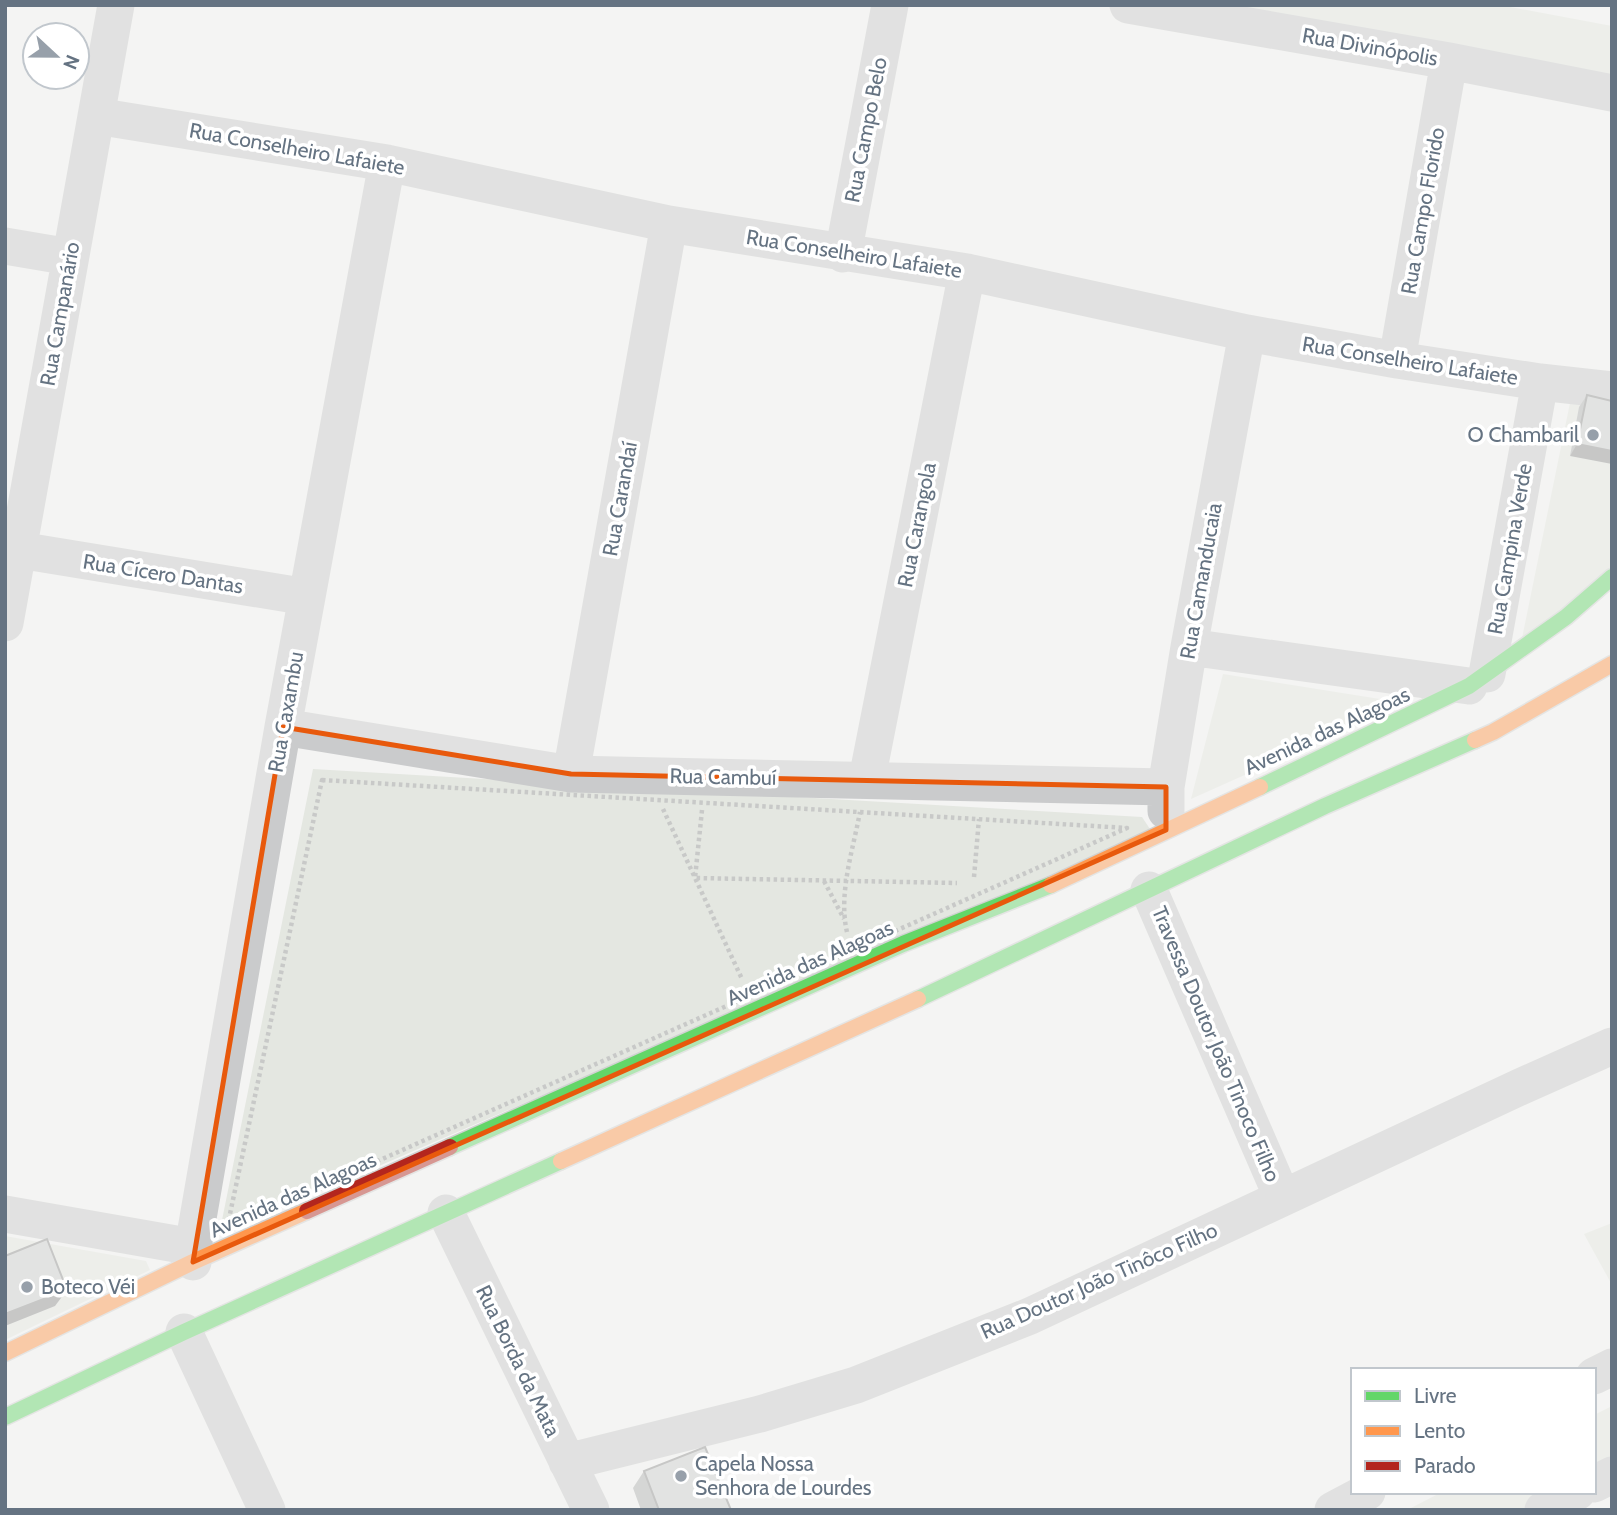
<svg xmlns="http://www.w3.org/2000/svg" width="1617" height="1515" viewBox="0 0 1617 1515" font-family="Cabin,sans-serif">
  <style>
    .green { fill: #e4e7e1 }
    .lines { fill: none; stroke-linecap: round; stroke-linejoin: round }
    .fast-casing { stroke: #d1d2d2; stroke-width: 19 }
    .slow-casing { stroke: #d1d2d2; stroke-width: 19 }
    .jam-casing { stroke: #d1d2d2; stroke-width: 19 }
    .path { stroke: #c8c9c8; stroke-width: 4.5; stroke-dasharray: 3.5 3.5; stroke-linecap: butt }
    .street { stroke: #cacbcc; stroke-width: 37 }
    .fast { stroke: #63d668; stroke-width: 16 }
    .slow { stroke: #ff974d; stroke-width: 16 }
    .jam { stroke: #b3261e; stroke-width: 16 }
    .wall { fill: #b0b2b2 }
    .shaded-wall { fill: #909191 }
    .building { fill: #cdcfcf; stroke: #909191; stroke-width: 2 }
    .marked { fill: none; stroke: #e8590c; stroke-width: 5; stroke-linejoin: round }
    .poi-dot { fill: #97a0aa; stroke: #fff; stroke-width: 2.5 }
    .labels { text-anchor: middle; stroke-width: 7; stroke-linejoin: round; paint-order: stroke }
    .street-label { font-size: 21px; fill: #657382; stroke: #fff }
    .poi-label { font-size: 21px; fill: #657382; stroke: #fff; text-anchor: start }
  </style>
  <rect width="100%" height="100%" fill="#f4f4f3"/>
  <!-- green -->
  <path class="green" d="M1216,5H1500L1612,26V77Z
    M1572,393L1612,402V566L1520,648Z
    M1223,674L1405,703L1191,799Z
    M313,769L1142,817L1152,832L219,1235Z
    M1612,1223V1285L1584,1234Z
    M5,1236L146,1261L150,1270L5,1340Z
    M1612,1406V1466L1594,1475V1415Z
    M1442,1492H1561L1527,1510H1407Z"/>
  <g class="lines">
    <!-- fast casing -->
    <g class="fast-casing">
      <path id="fast" d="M1260,787L1469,686L1566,617L1612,577
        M918,999L1325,806L1475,740
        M450,1147L903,944L1051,885
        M5,1417L184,1332L561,1161"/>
    </g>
    <!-- slow casing -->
    <g class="slow-casing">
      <path id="slow" d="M1475,740L1493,732L1612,664
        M1051,885L1260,787
        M561,1161L918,999
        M5,1353L193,1262L307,1211"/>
    </g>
    <!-- jam casing -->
    <g class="jam-casing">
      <path id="jam" d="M307,1211L450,1147"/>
    </g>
    <!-- path -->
    <path class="path" d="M322,780L1127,828L227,1228Z
      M663,809L742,979
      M702,810L695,878L957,883
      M974,877L979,819
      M824,881L844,919
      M847,932C838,894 853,850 860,812"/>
    <!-- street -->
    <path class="street" d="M1128,5L1449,61L1612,93
      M96,116L387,163L669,224L967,272L1247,333L1397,360L1540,382L1612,390
      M5,246L70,257
      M843,254L890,5
      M1397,360L1449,61
      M19,550L307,597
      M5,623L116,5
      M1189,647L1469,686
      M1487,674L1540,382
      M283,727L571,774L1166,787
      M571,774L669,224
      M867,779L967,272
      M1166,811V787L1189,647L1247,333
      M1149,890L1282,1197
      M446,1213L591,1510
      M5,1214L193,1247
      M193,1262V1247L283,727L387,163
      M184,1332L267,1510
      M1594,1376L1612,1367
      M567,1462L760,1414L856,1385L1030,1316L1520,1087L1612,1046
      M1594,1484L1612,1475
      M1333,1510L1367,1492
      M1543,1510L1577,1492"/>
    <!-- fast -->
    <use href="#fast" class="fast"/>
    <!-- slow -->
    <use href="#slow" class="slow"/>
    <!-- jam -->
    <use href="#jam" class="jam"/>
  </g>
  <!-- wall -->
  <path class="wall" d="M1587,395L1612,401L1570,456L1579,407Z
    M644,1471L731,1510H641L633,1488Z"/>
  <!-- shaded-wall -->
  <path class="shaded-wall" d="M1577,444L1612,451V464L1570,456Z
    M67,1290L55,1306L5,1326V1314Z"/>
  <!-- building -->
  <path class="building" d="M1587,395L1612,401V451L1577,444Z
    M47,1239L67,1290L5,1314V1256Z
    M705,1447L731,1510H659L644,1471Z"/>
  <!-- marked area -->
  <path d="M0 0H1617V1515H0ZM283,727L571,774L1166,787V830L193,1262Z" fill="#f4f4f3" fill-opacity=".55" fill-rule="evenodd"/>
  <path class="marked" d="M283,727L571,774L1166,787V830L193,1262Z"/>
  <!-- markers -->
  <g class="poi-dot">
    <circle cx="1593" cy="435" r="7"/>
    <circle cx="27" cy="1287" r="7"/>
    <circle cx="681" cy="1476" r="7"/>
  </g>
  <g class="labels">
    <!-- street labels -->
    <g class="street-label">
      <text transform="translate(1370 47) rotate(10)" y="7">Rua Divinópolis</text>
      <text transform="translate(866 130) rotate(-79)" y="7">Rua Campo Belo</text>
      <text transform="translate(297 149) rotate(10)" y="7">Rua Conselheiro Lafaiete</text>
      <text transform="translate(1423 211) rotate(-80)" y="7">Rua Campo Florido</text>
      <text transform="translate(854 254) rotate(9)" y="7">Rua Conselheiro Lafaiete</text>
      <text transform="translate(60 314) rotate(-80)" y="7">Rua Campanário</text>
      <text transform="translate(1410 361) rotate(9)" y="7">Rua Conselheiro Lafaiete</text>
      <text transform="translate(620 499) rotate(-80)" y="7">Rua Carandaí</text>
      <text transform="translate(917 525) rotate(-79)" y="7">Rua Carangola</text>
      <text transform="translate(1510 549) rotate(-80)" y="7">Rua Campina Verde</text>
      <text transform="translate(163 574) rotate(9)" y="7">Rua Cícero Dantas</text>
      <text transform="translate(1201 581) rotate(-80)" y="7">Rua Camanducaia</text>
      <text transform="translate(286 712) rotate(-80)" y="7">Rua Caxambu</text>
      <text transform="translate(1327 731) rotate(-25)" y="7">Avenida das Alagoas</text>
      <text transform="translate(723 777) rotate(1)" y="7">Rua Cambuí</text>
      <text transform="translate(810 963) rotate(-24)" y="7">Avenida das Alagoas</text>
      <text transform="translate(1216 1044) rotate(67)" y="7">Travessa Doutor João Tinoco Filho</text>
      <text transform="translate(293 1195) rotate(-24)" y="7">Avenida das Alagoas</text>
      <text transform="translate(1099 1281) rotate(-24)" y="7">Rua Doutor João Tinôco Filho</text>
      <text transform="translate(518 1361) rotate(64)" y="7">Rua Borda da Mata</text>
    </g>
    <!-- poi labels -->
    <g class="poi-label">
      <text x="1579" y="442" text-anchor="end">O Chambaril</text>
      <text x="41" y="1294">Boteco Véi</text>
      <text x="695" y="1471">Capela Nossa<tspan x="695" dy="24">Senhora de Lourdes</tspan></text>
    </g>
  </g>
  <!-- border -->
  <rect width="1617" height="1515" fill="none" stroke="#657382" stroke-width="14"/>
  <!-- legend -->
  <rect x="1351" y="1368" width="245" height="126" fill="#ffffff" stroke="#c1c7cd" stroke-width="2"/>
  <rect x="1365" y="1391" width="35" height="10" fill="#63d668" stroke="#c1c7cd" stroke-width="2"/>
  <text x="1414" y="1403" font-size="21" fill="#657382">Livre</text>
  <rect x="1365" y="1426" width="35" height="10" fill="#ff974d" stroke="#c1c7cd" stroke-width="2"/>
  <text x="1414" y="1438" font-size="21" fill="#657382">Lento</text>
  <rect x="1365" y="1461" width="35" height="10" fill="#b3261e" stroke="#c1c7cd" stroke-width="2"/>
  <text x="1414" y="1473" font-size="21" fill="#657382">Parado</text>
  <!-- north arrow -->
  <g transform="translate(56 56) rotate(112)"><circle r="33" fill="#ffffff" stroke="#c1c7cd" stroke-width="2"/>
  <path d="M0-5L12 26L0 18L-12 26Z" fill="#97a0aa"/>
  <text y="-10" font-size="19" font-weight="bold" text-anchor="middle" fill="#657382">N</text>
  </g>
</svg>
